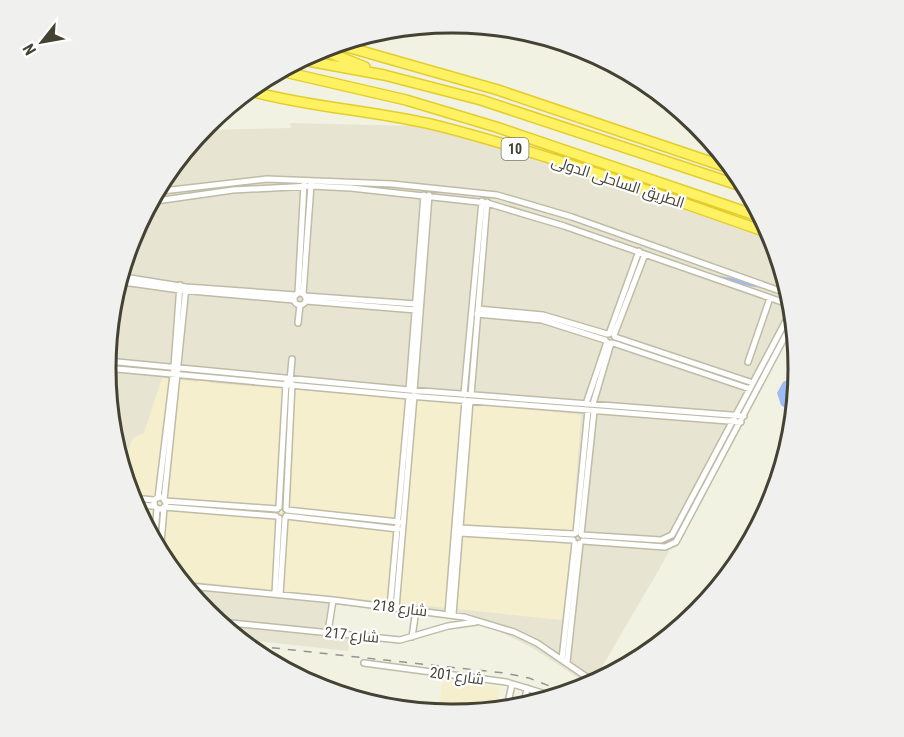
<svg xmlns="http://www.w3.org/2000/svg" width="904" height="737" viewBox="0 0 904 737" font-family="'Roboto Condensed',Cairo,sans-serif">
  <style>
    .residential { fill: #e7e5d1 }
    .commercial { fill: #f6efcd }
    .water { fill: #9cbaf3 }
    .lines { fill: none; stroke-linecap: round; stroke-linejoin: round }
    .canal { stroke: #9cbaf3; stroke-width: 4.5 }
    .street-casing { stroke: #bebca6; stroke-width: 8 }
    .highway-casing { stroke: #e3cd2d; stroke-width: 12 }
    .street { stroke: #fff; stroke-width: 5 }
    .highway { stroke: #fff262; stroke-width: 9 }
    .rail { stroke: #949494; stroke-width: 1.5; stroke-dasharray: 8 8; stroke-linecap: butt }
    .labels { text-anchor: middle; stroke-width: 4.5; stroke-linejoin: round; paint-order: stroke }
    .shield { fill: #fff; stroke: #7c7b70; stroke-width: 1.5 }
    .shield-label { font-size: 14px; font-weight: bold; fill: #444233 }
    .street-label { font-size: 15px; fill: #444233; stroke: #fff }
    .rim { fill: none; stroke: #444233; stroke-width: 3 }
  </style>
  <rect width="100%" height="100%" fill="#f2f2e3"/>
  <!-- residential -->
  <path class="residential" d="M290,123L417,126L525,149L772,236L789,324L660,568L593,682L589,685L531,647L496,630L461,620L331,604L327,635L350,637L348,651L248,640L207,613L132,501L106,368L132,236L204,130L291,128Z"/>
  <!-- commercial -->
  <path class="commercial" d="M162,378L198,382L199,379L210,380V383L463,403L581,415L569,575L562,620L186,581L132,501L123,453L128,450L133,438L144,433Z
    M443,679L500,687L497,706L452,714L443,713L439,705Z"/>
  <!-- water -->
  <path class="water" d="M793,378L796,379L793,391L790,393L792,397L790,411L781,405L777,393L783,382Z"/>
  <g class="lines">
    <!-- canal -->
    <path class="canal" d="M718,278L757,285"/>
    <!-- street casing -->
    <g class="street-casing">
      <path id="street" d="M162,191L267,179L392,184L497,195L572,217L783,292
        M156,201L233,190L311,186L351,188L487,203L564,226L785,303
        M124,277L186,287L296,295
        M123,282L180,290L294,300
        M298,293L304,184
        M294 299a6 6 0 1 1 12 0a6 6 0 1 1-12 0Z
        M303,294L311,185
        M305,296L416,304
        M306,301L416,310
        M478,309L543,315L607,334
        M477,314L542,320L605,340
        M298,323L300,305
        M609,334L639,251
        M614,335L645,254
        M615,337L753,383
        M613,343L750,389
        M107,361L409,390L744,416
        M748,362L770,298
        M106,368L409,396L741,422
        M290,381L292,359
        M409,390L424,195
        M414,391L429,195
        M464,394L482,201
        M471,395L487,202
        M586,404L607,342
        M593,404L611,343
        M154 503a6 6 0 1 1 12 0a6 6 0 1 1-12 0Z
        M132,498L154,500
        M158,498L174,367L180,285
        M164,500L186,287
        M165,501L277,509
        M135,505L154,506
        M164,507L276,516
        M279,507L286,383
        M286,509L292,384
        M287,510L399,522
        M286,516L398,529
        M460,528L574,534
        M460,533L573,540
        M576,533L588,410
        M581,534L594,411
        M155,535L157,508
        M582,535L661,540L672,535L788,317
        M583,541L665,547L676,542L790,327
        M161,543L164,508
        M189,586L333,600L464,617L514,632L537,643L594,682
        M275,594L279,518
        M280,595L285,518
        M390,607L409,396
        M396,608L414,396
        M448,614L465,400
        M453,615L470,401
        M221,622L400,640L448,626L476,622
        M328,632L333,600
        M412,637L416,610
        M562,659L575,543
        M567,662L580,543
        M364,663L506,682L549,695
        M525,700L527,688
        M508,703L512,684"/>
    </g>
    <!-- highway casing -->
    <g class="highway-casing">
      <path id="highway" d="M340,45L498,90L726,167
        M320,49L365,67
        M303,60L384,75L481,100L738,185
        M285,72L406,100L496,127L758,216
        M254,92C315,108 378,111 439,126C551,155 660,195 769,233"/>
    </g>
    <!-- street -->
    <use href="#street" class="street"/>
    <!-- highway -->
    <use href="#highway" class="highway"/>
    <!-- rail -->
    <path class="rail" d="M256,646L504,673L529,678L565,692"/>
  </g>
  <g class="labels">
    <!-- shield labels -->
    <rect class="shield" x="501.5" y="138" width="27" height="22" rx="4.5"/>
    <g class="shield-label">
      <text x="515" y="154">10</text>
    </g>
    <!-- street labels -->
    <g class="street-label">
      <text transform="translate(618 182) rotate(18)" y="5">الطريق الساحلى الدولى</text>
      <text transform="translate(400 608) rotate(7)" y="5">شارع 218</text>
      <text transform="translate(352 635) rotate(6)" y="5">شارع 217</text>
      <text transform="translate(457 676) rotate(8)" y="5">شارع 201</text>
    </g>
  </g>
  <!-- crop -->
  <path d="M0 0H904V737H0ZM451 33H453A335 335 0 0 1 788 368V369A335 335 0 0 1 453 704H451A335 335 0 0 1 116 369V368A335 335 0 0 1 451 33Z" fill="#f0f0ef" fill-rule="evenodd"/>
  <path class="rim" d="M451 33H453A335 335 0 0 1 788 368V369A335 335 0 0 1 453 704H451A335 335 0 0 1 116 369V368A335 335 0 0 1 451 33Z"/>
  <!-- north arrow -->
  <g transform="translate(42 42) rotate(239)" stroke="#ffffff" stroke-width="4.5" paint-order="stroke">
  <path d="M0-4.5L10 22L0 15L-10 22Z" fill="#444233"/>
  <text y="-9" font-size="16" font-weight="bold" text-anchor="middle" fill="#444233">N</text>
  </g>
</svg>
